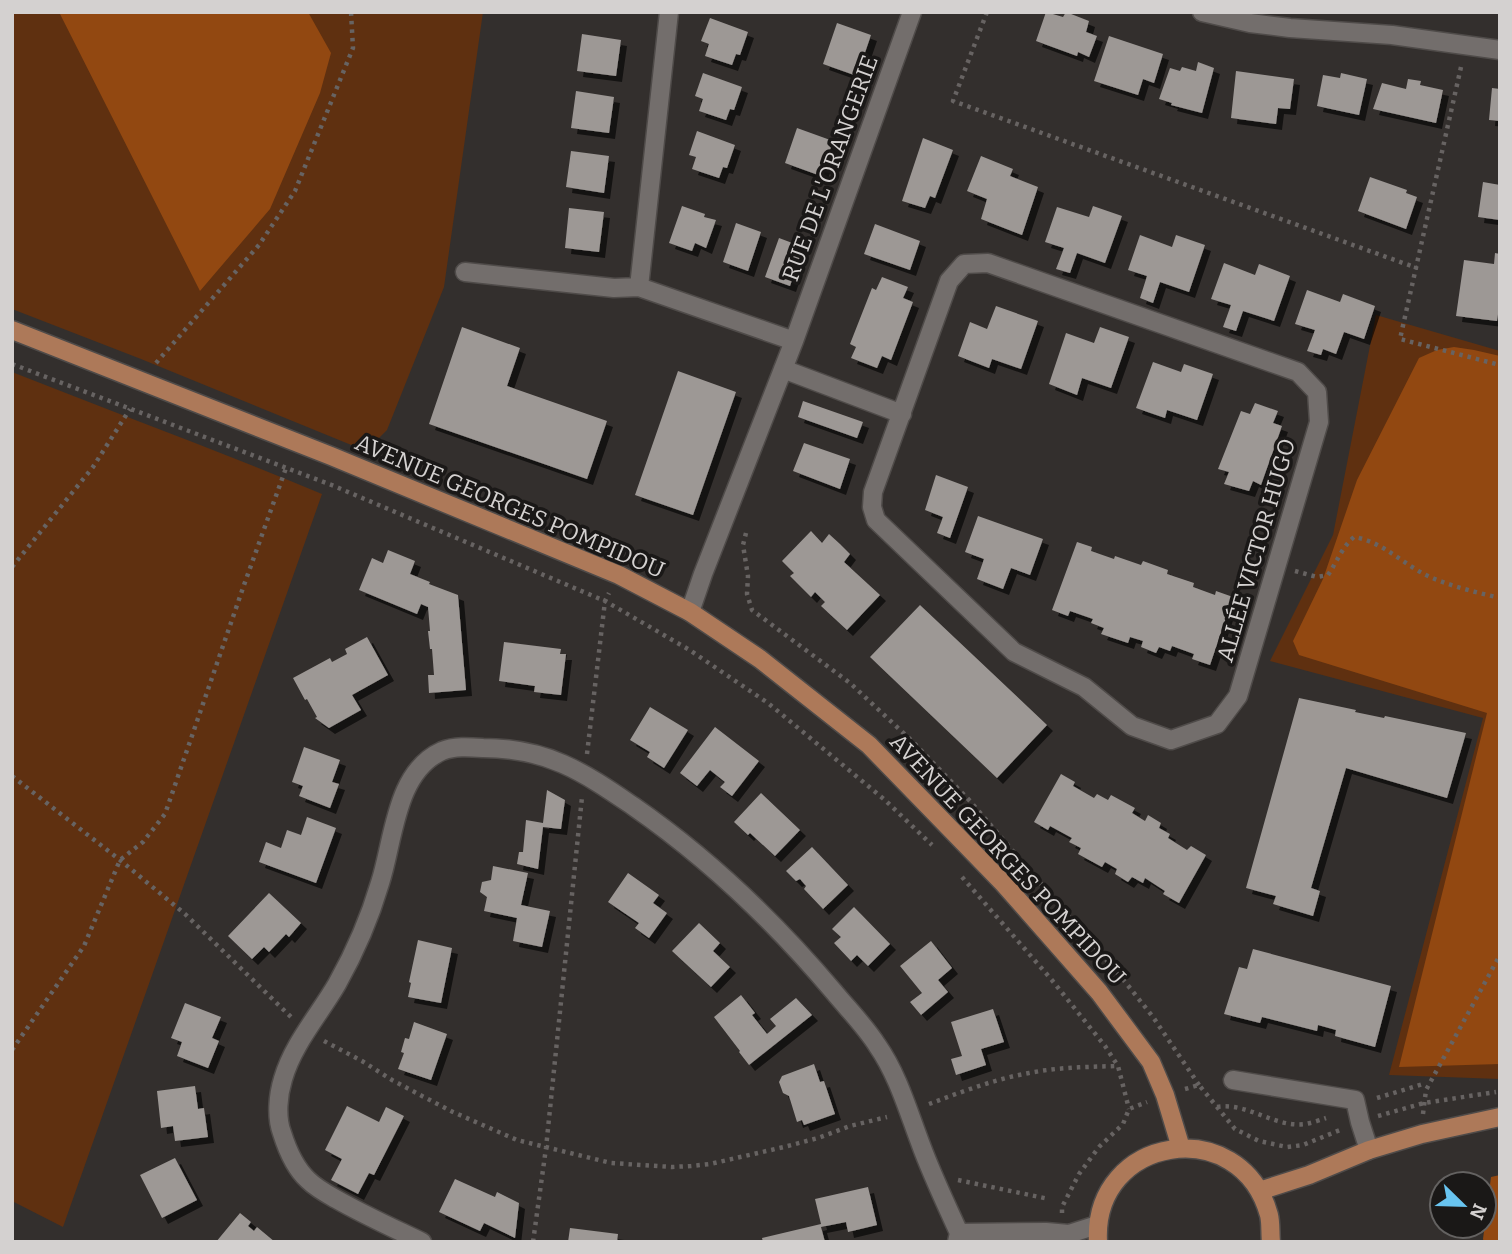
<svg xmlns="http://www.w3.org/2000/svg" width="1512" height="1254" viewBox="0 0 1512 1254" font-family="Bitter,serif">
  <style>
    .green { fill: #5f3010 }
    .forest { fill: #924811 }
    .building { fill: #9d9895; filter: url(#shadow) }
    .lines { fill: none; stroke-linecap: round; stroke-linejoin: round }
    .minor-casing { stroke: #4f4b49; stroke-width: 21 }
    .major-casing { stroke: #4f4b49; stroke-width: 21 }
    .path { stroke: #676362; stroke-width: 4.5; stroke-dasharray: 3.5 5; stroke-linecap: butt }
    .minor { stroke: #736e6c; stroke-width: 18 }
    .major { stroke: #ad7959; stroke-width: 18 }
    .labels { text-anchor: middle; stroke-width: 7; stroke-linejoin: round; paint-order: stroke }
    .street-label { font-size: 23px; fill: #d4d1d0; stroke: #1a1817 }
  </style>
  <defs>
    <filter id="shadow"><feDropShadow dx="6" dy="6" stdDeviation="0" flood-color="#0009"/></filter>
  </defs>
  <rect width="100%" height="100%" fill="#332f2d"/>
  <!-- green -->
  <path class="green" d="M12,12H483L444,287L387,430L366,451L141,359L12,309Z
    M1376,315L1500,351V1079L1389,1075L1483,718L1270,661L1333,535Z
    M12,372C115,413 220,451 322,494L63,1227L12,1201Z"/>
  <!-- forest -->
  <path class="forest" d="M59,12H308L331,53L320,93L270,209L200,291Z
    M1454,347L1474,350L1500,356V1064L1399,1067L1487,713L1299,655L1293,641L1323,579L1357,480L1419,358L1437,350Z
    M1500,1175V1242H1484L1483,1239L1491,1177Z"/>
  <!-- building -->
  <path class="building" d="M1046,12L1063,17L1066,12L1089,21L1086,32L1097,36L1089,57L1078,52L1077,56L1036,41Z
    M710,18L748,32L740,55L736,54L732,65L705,56L709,44L701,41Z
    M837,23L871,35L857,76L823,64Z
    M582,34L621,40L616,76L577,71Z
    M1109,36L1163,54L1154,83L1143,79L1138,95L1094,81Z
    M1198,62L1214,68L1202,113L1171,105L1172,103L1159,99L1170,68L1180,71L1182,67L1196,71Z
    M1236,71L1294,79L1290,109L1278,108L1276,124L1231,118Z
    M703,73L742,87L734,110L730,109L726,120L699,111L703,99L695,96Z
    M1341,73L1367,79L1359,115L1317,106L1323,75L1340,78Z
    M1408,79L1421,81L1420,85L1443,90L1436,123L1373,109L1382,83L1406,89Z
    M1492,88L1500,89V121L1489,120Z
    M576,91L614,97L609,133L571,128Z
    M797,128L833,141L821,176L785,163Z
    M697,131L735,145L727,168L723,167L719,178L692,169L696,157L689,155Z
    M923,138L953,150L935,198L930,196L925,208L902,201Z
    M571,151L609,156L604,193L566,187Z
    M981,156L1013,169L1010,176L1038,187L1022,235L981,219L987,199L967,191Z
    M1370,177L1407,190L1406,193L1417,197L1406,229L1358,211Z
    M1483,182L1500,185V220L1478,217Z
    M682,206L705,214L704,217L716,220L706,248L695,243L692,251L669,243Z
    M1093,206L1122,216L1105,263L1077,253L1070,273L1056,269L1064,248L1045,242L1057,207L1089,217Z
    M569,208L604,212L599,252L565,248Z
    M736,223L761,232L748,271L723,262Z
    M875,224L920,241L910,270L864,254Z
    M1140,235L1172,247L1176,235L1205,245L1189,292L1160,282L1153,303L1140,298L1147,276L1128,270Z
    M779,238L803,247L790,286L765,277Z
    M1495,253L1500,254V301L1497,321L1456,316L1464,260L1494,264Z
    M1224,263L1255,275L1259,264L1290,276L1274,321L1243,311L1236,331L1223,327L1231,305L1211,299Z
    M882,277L908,287L903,298L913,302L891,360L882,356L877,368L851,358L856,347L850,344L872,288L876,290Z
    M1307,290L1340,302L1343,294L1375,306L1364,339L1344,332L1336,354L1323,349L1321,355L1307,351L1315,330L1295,324Z
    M996,306L1038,321L1021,369L992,359L989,368L958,356L970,322L987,329Z
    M462,327L520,348L507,386L607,421L587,479L429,424Z
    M1100,327L1129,337L1111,388L1082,378L1077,395L1049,384L1066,333L1094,343Z
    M1153,362L1181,372L1184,364L1213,374L1197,420L1167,410L1165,418L1136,408Z
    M678,371L736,392L693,515L635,495Z
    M803,401L863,422L857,438L798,417Z
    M1255,403L1278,411L1273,423L1282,426L1261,485L1253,481L1249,491L1224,484L1229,472L1218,469L1241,411L1250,414Z
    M804,443L850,459L840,489L793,471Z
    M936,475L968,487L950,538L937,533L943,517L925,510Z
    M978,516L1043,539L1030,575L1011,568L1003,589L977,579L984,559L965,552Z
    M811,531L822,543L829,534L840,544L850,554L844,562L880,595L847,630L821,606L825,602L815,592L811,597L790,576L794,573L782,561Z
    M1077,542L1092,547L1091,551L1114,559L1115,556L1141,565L1143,561L1168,570L1167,574L1194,583L1193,587L1215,595L1216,591L1233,597L1210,665L1192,659L1194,654L1172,646L1170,651L1159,647L1156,653L1141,647L1143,641L1130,637L1128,643L1101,634L1104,628L1091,623L1093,619L1070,611L1068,616L1052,610Z
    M388,550L415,561L410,574L430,582L429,584L458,595L466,690L429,693L428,675H434L432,649H430L428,631H430L428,607L421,604L417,614L359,590L372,558L383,563Z
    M920,605L1047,725L997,778L870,657Z
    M367,637L388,675L352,695L361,710L329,728L315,718L317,717L307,699L305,700L293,678L330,658L332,662L347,654L345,649Z
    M504,642L561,649L560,654H566L561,695L534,692L535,686L499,681Z
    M1299,698L1356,710L1355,712L1384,718L1385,716L1466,733L1447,798L1346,768L1311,888L1320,891L1313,916L1273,904L1276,896L1246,888Z
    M650,707L688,730L664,768L647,757L650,752L630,740Z
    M715,727L759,761L732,796L720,787L725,782L710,770L697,786L680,773Z
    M304,747L340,760L332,782L339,784L330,808L299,796L303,786L292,782Z
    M1061,774L1075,782L1073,786L1094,798L1097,794L1108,800L1111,795L1135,808L1132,813L1145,821L1148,815L1161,823L1159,828L1170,834L1168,838L1187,850L1191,846L1206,855L1179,903L1163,894L1165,891L1145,878L1143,883L1132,877L1128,882L1115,874L1117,869L1105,862L1102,867L1078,854L1081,848L1069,842L1072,838L1050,826L1048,830L1034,822Z
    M547,790L565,800L561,829L543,827L538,869L517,864L519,852H523L526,820L543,823Z
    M761,793L800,830L775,856L750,833L748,835L734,822Z
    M307,817L336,828L316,883L259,862L266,842L281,848L287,830L301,835Z
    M812,847L848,885L823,909L804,889L806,886L800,879L796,881L786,871Z
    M493,866L528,873L521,905L550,911L542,947L513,941L517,918L484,911L487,897L480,892L482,882L491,880Z
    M628,873L659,895L653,903L667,913L649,938L635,928L639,923L608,902Z
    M269,893L301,923L289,937L286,934L269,952L264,947L252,959L228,936Z
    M854,907L890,944L868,966L857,955L851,961L834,943L841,937L832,929Z
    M699,923L720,943L713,951L730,967L711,987L672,951Z
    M418,940L452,948L441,1003L408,997L411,983L409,982Z
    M931,941L952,968L938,980L948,992L921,1015L910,1002L922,993L900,966Z
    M1253,949L1391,986L1375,1047L1335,1036L1336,1030L1318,1025L1317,1031L1262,1017L1260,1023L1224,1014L1239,967L1247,969Z
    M741,995L755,1013L752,1015L767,1034L776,1026L770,1019L796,998L812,1015L749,1065L739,1052L740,1051L714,1017Z
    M185,1003L221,1017L212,1038L219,1041L208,1068L177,1056L182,1042L171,1038Z
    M993,1009L1004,1042L981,1049L986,1065L956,1075L951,1059L962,1056L951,1022Z
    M414,1022L447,1034L431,1080L398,1069L404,1053L401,1052L405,1038L409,1039Z
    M814,1064L820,1082L824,1081L835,1114L804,1125L802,1120L797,1122L789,1096L783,1093L779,1082L782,1076Z
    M195,1086L198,1109L204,1108L208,1137L175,1141L173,1126L161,1128L157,1091Z
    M347,1106L379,1122L386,1107L404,1116L374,1175L369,1173L358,1194L331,1180L342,1159L325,1150Z
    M175,1158L197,1200L162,1218L140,1175Z
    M455,1179L495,1197L497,1192L519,1203L515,1238L484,1223L480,1231L439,1212Z
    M868,1187L877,1225L848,1232L846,1222L821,1227L825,1242H763L762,1238L821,1224L815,1199Z
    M240,1213L251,1222L248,1226L254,1231L257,1227L275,1242H216Z
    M570,1228L618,1234L617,1242H568Z"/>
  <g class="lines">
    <!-- minor casing -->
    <g class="minor-casing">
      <path id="minor" d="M669,12L639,287L794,341
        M1202,12L1250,23L1290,28L1392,35L1500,50
        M988,263L1298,372L1317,392L1319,422L1238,696L1217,724L1171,740L1132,726L1084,687L1014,652L876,520L872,507L873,492L949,281L964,264Z
        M465,272L614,288L639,287
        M783,369L902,414
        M690,612L703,574L794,341L912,12
        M1233,1080L1355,1100L1360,1122L1369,1150
        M959,1233L1046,1232L1069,1234L1097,1225
        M422,1242C393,1228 364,1215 336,1199C327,1194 316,1188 308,1180C295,1168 287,1149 282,1133C276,1117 278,1095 283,1079C293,1044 319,1015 337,984C355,952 370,917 380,883C394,840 395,772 442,751C454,746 469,747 483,748C509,748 538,753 563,764C588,775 611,791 633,806C708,858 775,922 834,992C848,1009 865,1026 877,1045C898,1075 908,1111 921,1145C932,1175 946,1204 959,1233L957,1242"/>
    </g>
    <!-- major casing -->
    <g class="major-casing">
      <path id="major" d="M12,330L331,456L619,575L690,612L760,659L869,745L1004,884L1099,992L1151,1062L1165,1095L1181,1148
        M1259,1191L1309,1175L1369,1150L1422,1134L1500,1117
        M1098,1242C1092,1135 1241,1112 1269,1215C1271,1223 1270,1233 1271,1242"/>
    </g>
    <!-- path -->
    <path class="path" d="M987,12L953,101L1417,268
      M1461,67L1400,339L1500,365
      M156,363L259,245L295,191L353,48L351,12
      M12,364L334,486L605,601L688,649L768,703L885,800L932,845
      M746,533L743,545L748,576L747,594L752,610L850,683L913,742L970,801L1126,983L1153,1017L1199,1085
      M12,567L93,467L130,409
      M1295,571L1317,577L1328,575C1337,562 1342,547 1354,537C1381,541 1402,563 1426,575C1449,586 1475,592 1500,598
      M587,754L605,601L609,593
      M12,776L120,860L185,914L292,1018
      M962,877L1051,979L1105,1046L1118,1066L1129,1109
      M324,1041L362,1061L392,1080L422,1096L453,1112L517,1140L611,1163L672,1167L691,1166L710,1164L784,1147L818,1138L850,1126L887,1117
      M12,1050L84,946L120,860L143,842L165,814L244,585L286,468
      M1185,1089L1199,1085L1235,1129L1259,1141L1287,1147L1303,1145L1340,1130
      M1377,1098L1423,1084
      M929,1104C961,1092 995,1079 1029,1073C1059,1067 1088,1067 1118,1066
      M1217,1107C1248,1102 1274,1128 1305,1124C1312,1123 1320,1120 1326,1118
      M1423,1114L1426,1090L1500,955
      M1378,1116L1424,1103L1496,1092
      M958,1180L1049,1199
      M1062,1213V1207L1079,1174L1099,1147L1123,1124L1129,1109L1147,1102
      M533,1242L546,1148L582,797"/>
    <!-- minor -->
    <use href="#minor" class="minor"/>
    <!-- major -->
    <use href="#major" class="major"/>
  </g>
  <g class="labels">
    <!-- street labels -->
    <g class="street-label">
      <text transform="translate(830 168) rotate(-70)" y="8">RUE DE L'ORANGERIE</text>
      <text transform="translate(510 506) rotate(23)" y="8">AVENUE GEORGES POMPIDOU</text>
      <text transform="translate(1256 550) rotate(-74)" y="8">ALLÉE VICTOR HUGO</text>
      <text transform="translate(1008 859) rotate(47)" y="8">AVENUE GEORGES POMPIDOU</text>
    </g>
  </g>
  <!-- border -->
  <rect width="1512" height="1254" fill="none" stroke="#d4d1d0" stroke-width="28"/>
  <!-- north arrow -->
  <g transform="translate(1463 1205) rotate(113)"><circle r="33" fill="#1a1817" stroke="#646261" stroke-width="2"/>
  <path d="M0-5L12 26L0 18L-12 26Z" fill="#68c4f0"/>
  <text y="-10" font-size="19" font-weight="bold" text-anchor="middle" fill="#d4d1d0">N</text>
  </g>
</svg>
